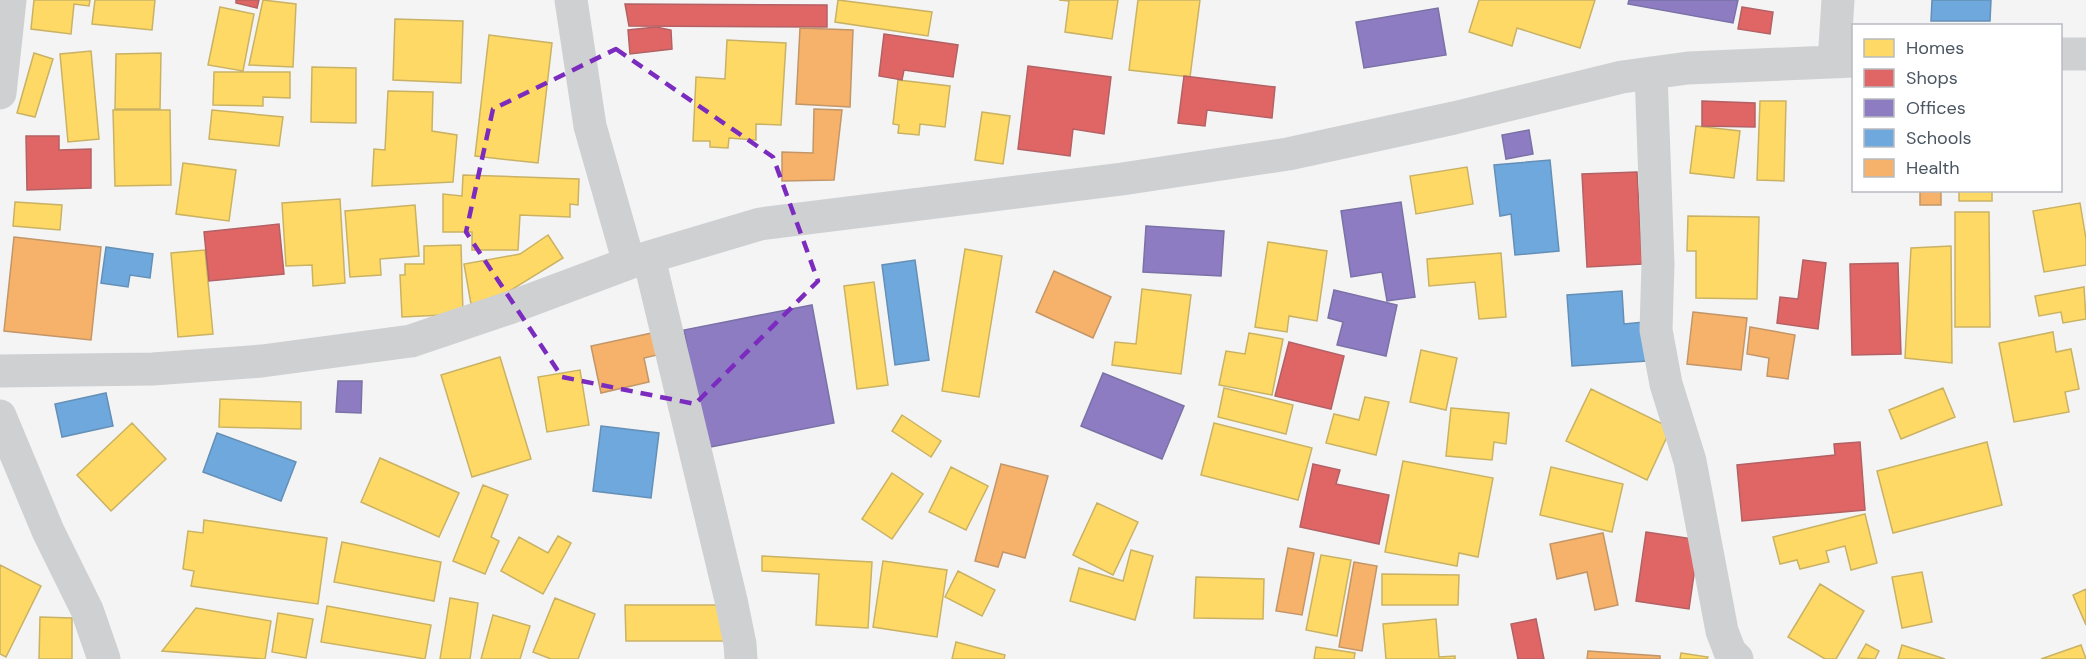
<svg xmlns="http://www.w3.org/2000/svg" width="2086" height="659" viewBox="0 0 2086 659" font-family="'DM Sans',sans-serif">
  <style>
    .homes { fill: #ffd966; stroke: #c9b264; stroke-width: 1.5 }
    .shops { fill: #e06666; stroke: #b36164; stroke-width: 1.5 }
    .offices { fill: #8e7cc3; stroke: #7a71a6; stroke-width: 1.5 }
    .schools { fill: #6fa8dc; stroke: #648fb7; stroke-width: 1.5 }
    .health { fill: #f6b26b; stroke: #c29668; stroke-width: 1.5 }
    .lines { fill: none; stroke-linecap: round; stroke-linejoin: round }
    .minor { stroke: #ced0d2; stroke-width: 33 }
    .marked { fill: none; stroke: #7b2cbf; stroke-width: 4.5; stroke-dasharray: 12 8; stroke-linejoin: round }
  </style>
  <rect width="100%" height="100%" fill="#f4f4f4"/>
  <!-- homes -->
  <path class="homes" d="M34,0H90L89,6L74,4L71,34L31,29Z
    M95,0H155L152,30L92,24Z
    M263,0L296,4L293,67L249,65Z
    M838,0L932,12L928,36L835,22Z
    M1059,0H1118L1112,39L1065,32L1069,1Z
    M1138,0H1200L1190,77L1129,70Z
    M1479,0H1595L1580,48L1517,28L1512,46L1469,32Z
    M220,7L254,14L243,71L208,65Z
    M395,19L463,21L461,83L393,80Z
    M489,35L552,43L538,163L475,156Z
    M727,40L786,43L781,125L756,124V140L729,138L728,148L710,147V141H693L696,77L725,79Z
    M91,51L99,139L68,142L60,54Z
    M34,53L53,59L35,117L17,113Z
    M161,53L160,109H115L116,54Z
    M312,67L356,68V123L311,122Z
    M214,72H290V98L263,97V106L213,105Z
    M898,80L950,86L945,127L920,124L919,135L898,133L899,125L893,124Z
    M388,91L433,92L432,131L457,135L453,182L372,186L374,149L385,150Z
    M1760,101H1786L1784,181L1757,180Z
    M113,110H170L171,185L115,186Z
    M212,110L283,117L279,146L209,139Z
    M982,112L1010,116L1003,164L975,160Z
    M1696,126L1740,131L1734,178L1690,173Z
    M183,163L236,170L229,221L176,214Z
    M1467,167L1473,204L1416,214L1410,176Z
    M463,175L579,179L578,205L570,204V217L520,215L518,250H472V232H443V194L462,196Z
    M1959,190H1992V201H1959Z
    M340,199L345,283L313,286L312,265L286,266L282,203Z
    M15,202L62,205L60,230L13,226Z
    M2080,203L2086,239V265L2044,272L2033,211Z
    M415,205L419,256L380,259L381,275L350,277L345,211Z
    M1955,212H1989L1990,327H1955Z
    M1688,216L1759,217L1757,299L1696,298V251H1687Z
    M548,235L563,258L498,298L471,304L464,264L520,254Z
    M1268,242L1327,251L1317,321L1289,316L1287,332L1255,327Z
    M461,245L463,314L402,317L400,275H405V264H424V246Z
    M1951,246L1952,363L1905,358L1911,248Z
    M965,249L1002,256L979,397L942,391Z
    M205,250L213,334L178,337L171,253Z
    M1501,253L1506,317L1479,319L1475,282L1429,286L1427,259Z
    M874,282L888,385L857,389L844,286Z
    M2084,287L2086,319L2063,323L2061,312L2039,316L2035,296Z
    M1142,289L1191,295L1181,374L1112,365L1115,342L1136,344Z
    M2053,332L2056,352L2071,349L2079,389L2065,392L2069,412L2014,422L1999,343Z
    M1249,333L1283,339L1272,395L1219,385L1226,351L1245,354Z
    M1421,350L1457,358L1446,410L1410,402Z
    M500,357L531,459L472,477L441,375Z
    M580,370L589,425L547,432L538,377Z
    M1224,388L1293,405L1286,434L1218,417Z
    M1943,388L1955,417L1901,439L1889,410Z
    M1591,389L1671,428L1647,480L1566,441Z
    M1365,397L1389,402L1376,455L1326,443L1334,414L1359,420Z
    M220,399L301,402V429L219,427Z
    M1451,408L1509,413L1506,444L1494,442L1492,460L1446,456Z
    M902,415L941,441L931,457L892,431Z
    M132,423L166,459L111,511L77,475Z
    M1214,423L1312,448L1298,500L1201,475Z
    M1987,442L2002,505L1893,533L1877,471Z
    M380,458L459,493L439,537L361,502Z
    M1403,461L1493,478L1478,557L1459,553L1457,566L1385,552Z
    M951,467L988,486L966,530L929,512Z
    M1551,467L1623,484L1612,532L1540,515Z
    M892,473L923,494L892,539L862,519Z
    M483,485L508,495L491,537L499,541L485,574L453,561Z
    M1097,503L1138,522L1113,575L1073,555Z
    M1865,514L1877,563L1851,570L1845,546L1826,551L1829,562L1800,569L1797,560L1780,564L1773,537Z
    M204,520L327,538L318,604L191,586L194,571L183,569L188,531L203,533Z
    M558,536L571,543L543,594L501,571L519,537L548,553Z
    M342,542L441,562L434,601L334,582Z
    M1131,550L1153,556L1135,620L1070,601L1079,568L1123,581Z
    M1321,555L1351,560L1337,636L1306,630Z
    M762,556L872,562L868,628L816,625L819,574L762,571Z
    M883,561L947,570L937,637L873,627Z
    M0,565L41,586L6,657L0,654Z
    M958,571L995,590L982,616L945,597Z
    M1922,572L1932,622L1902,628L1892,577Z
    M1382,574L1459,575L1458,605H1382Z
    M1196,577L1264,579L1263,619L1194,618Z
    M1820,584L1864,611L1836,659H1825L1788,637Z
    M2086,589V625L2073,595Z
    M450,598L478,603L470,659H440Z
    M555,598L595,614L578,659H551L533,652Z
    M625,605H725L726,641H626Z
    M327,606L431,625L425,659L321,642Z
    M196,608L271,621L265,659L162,651Z
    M278,613L313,619L306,658L272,652Z
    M493,615L530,626L520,659H481Z
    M40,617L72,618V659H39Z
    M1436,619L1439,657L1455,656V659H1386L1383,624Z
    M956,642L1005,655L1004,659H952Z
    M1866,644L1879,651L1875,659L1858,658Z
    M1902,645L1945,659H1898Z
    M2081,645L2086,659H2041Z
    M1316,647L1355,653L1354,659H1314Z
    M1681,653L1708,657L1707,659H1680Z"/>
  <!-- shops -->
  <path class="shops" d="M236,0H259L257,8L236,3Z
    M625,4L827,5V27L629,26Z
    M1742,7L1773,12L1770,34L1738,29Z
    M656,27L671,30L672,49L630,54L628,30Z
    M884,34L958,45L953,77L904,70L902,80L879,76Z
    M1028,66L1111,77L1104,134L1073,129L1070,156L1018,149Z
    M1184,76L1275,87L1272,118L1207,110L1205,126L1178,123Z
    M1702,101L1755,103V127L1702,126Z
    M26,136H59V150L91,149V188L27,190Z
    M1637,172L1642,264L1587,267L1582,174Z
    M279,224L284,274L209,281L204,232Z
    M1803,260L1826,263L1818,329L1777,323L1780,297L1798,299Z
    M1898,263L1901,354L1852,355L1850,264Z
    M1289,342L1344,356L1331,409L1275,396Z
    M1860,442L1865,510L1742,521L1737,465L1835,455L1834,444Z
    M1313,464L1340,470L1336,484L1389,495L1379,544L1300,527Z
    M1646,532L1699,540L1689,609L1636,601Z
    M1536,619L1544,659H1518L1511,624Z"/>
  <!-- offices -->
  <path class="offices" d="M1629,0H1738L1733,23L1628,4Z
    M1438,8L1446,55L1364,68L1356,22Z
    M1529,130L1533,154L1506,159L1502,135Z
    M1401,202L1415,297L1387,301L1382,272L1351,277L1341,211Z
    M1146,226L1224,231L1221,276L1143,272Z
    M1334,290L1397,305L1386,356L1337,345L1343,322L1328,318Z
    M812,305L834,423L705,448L684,330Z
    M1103,373L1184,406L1162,459L1081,426Z
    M338,381H362L361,413L336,412Z"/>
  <!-- schools -->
  <path class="schools" d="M1932,0H1991L1990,21H1931Z
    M1550,160L1559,251L1515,255L1511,214L1500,216L1494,165Z
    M106,247L153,254L150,278L130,275L128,287L101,283Z
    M915,260L929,360L895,365L882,265Z
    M1622,291L1624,324L1644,322L1647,361L1572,366L1567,295Z
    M106,393L113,426L62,437L55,404Z
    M601,426L659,433L651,498L593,491Z
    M217,433L296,462L281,501L203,472Z"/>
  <!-- health -->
  <path class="health" d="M800,28L853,30L850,107L796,104Z
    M814,109L842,110L834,180L782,181V152L813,153Z
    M1920,190H1941V205H1920Z
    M14,237L101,247L91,340L4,331Z
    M1054,271L1111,297L1093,338L1036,312Z
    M1693,312L1747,318L1741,370L1687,364Z
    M1750,327L1795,335L1788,379L1767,376L1769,358L1747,354Z
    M652,333L657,355L644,358L649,382L601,393L591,346Z
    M1001,464L1048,476L1025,558L1003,552L998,567L975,561Z
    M1603,533L1618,605L1595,610L1587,572L1557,579L1550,544Z
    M1288,548L1314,553L1302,615L1276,611Z
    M1354,562L1377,566L1362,651L1339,647Z
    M1588,651L1660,656V659H1587Z"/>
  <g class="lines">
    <!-- minor -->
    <path class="minor" d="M571,0L590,126L629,263
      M2060,54H2086
      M1834,62L1838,0
      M1651,73L1658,264L1656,330L1666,384L1690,461L1722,631L1730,652L1737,659
      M0,93L10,0
      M649,258L731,600L740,644L741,659
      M0,371L153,369L262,361L411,341L509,308L629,263L760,224L1122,179L1288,154L1454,118L1622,77L1688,68L1854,61
      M0,416L48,531L87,610L104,659"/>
  </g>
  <!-- marked area -->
  <path class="marked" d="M616,49L773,157L818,281L695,404L562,377L466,232L493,109Z"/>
  <!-- legend -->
  <rect x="1852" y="24" width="210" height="168" fill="#ffffff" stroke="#b7bbc0" stroke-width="1.5"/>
  <rect x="1864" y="39" width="30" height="18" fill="#ffd966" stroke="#b7bbc0" stroke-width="1.5"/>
  <text x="1906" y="54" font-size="18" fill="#4a5661">Homes</text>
  <rect x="1864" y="69" width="30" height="18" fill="#e06666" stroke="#b7bbc0" stroke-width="1.5"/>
  <text x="1906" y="84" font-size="18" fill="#4a5661">Shops</text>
  <rect x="1864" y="99" width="30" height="18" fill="#8e7cc3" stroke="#b7bbc0" stroke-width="1.5"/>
  <text x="1906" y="114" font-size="18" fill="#4a5661">Offices</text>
  <rect x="1864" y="129" width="30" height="18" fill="#6fa8dc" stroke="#b7bbc0" stroke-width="1.5"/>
  <text x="1906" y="144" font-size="18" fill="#4a5661">Schools</text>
  <rect x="1864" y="159" width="30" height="18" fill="#f6b26b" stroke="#b7bbc0" stroke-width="1.5"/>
  <text x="1906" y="174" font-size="18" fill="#4a5661">Health</text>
</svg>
